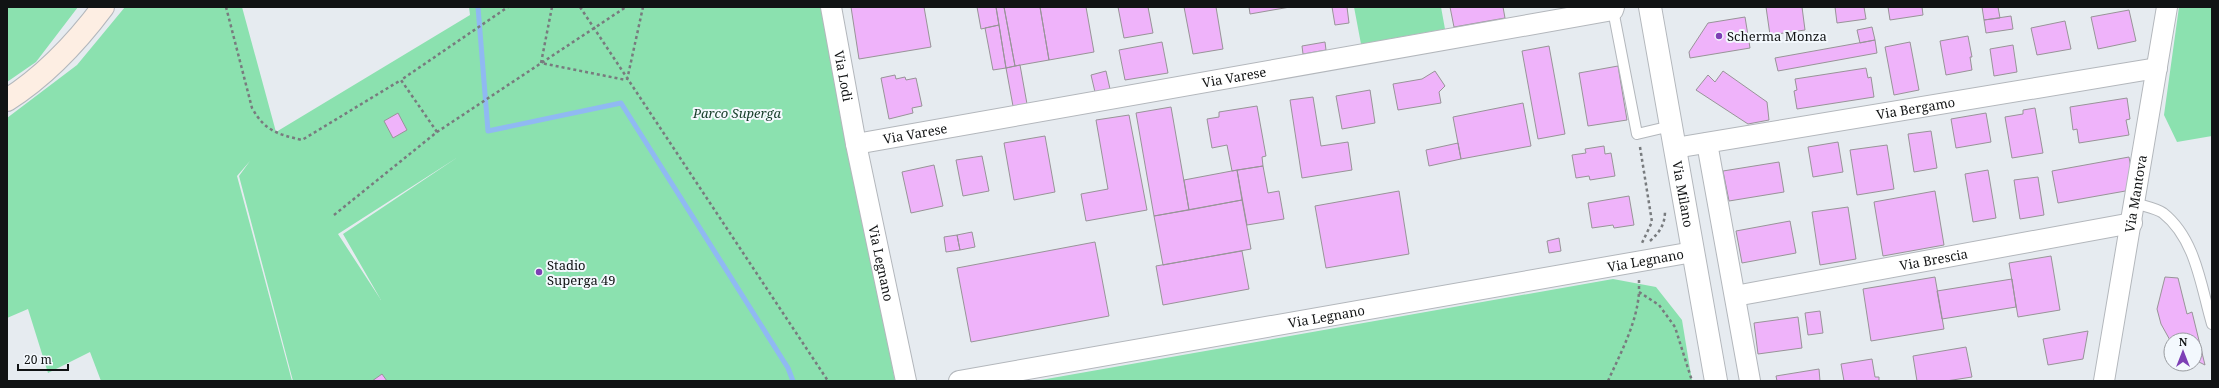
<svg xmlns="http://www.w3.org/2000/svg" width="2219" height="388" viewBox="0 0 2219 388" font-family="'Noto Serif',serif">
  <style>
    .green { fill: #8be1af; fill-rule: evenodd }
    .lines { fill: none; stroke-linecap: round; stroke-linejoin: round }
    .stream { stroke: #90b9f2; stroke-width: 5 }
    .building { fill: #efb3fa; stroke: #989498 }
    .service-casing { stroke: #b3b7bc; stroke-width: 12 }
    .minor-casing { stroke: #b3b7bc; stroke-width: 22 }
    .tertiary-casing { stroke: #b3b7bc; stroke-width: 24 }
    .secondary-casing { stroke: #b3b7bc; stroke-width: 24 }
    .path { stroke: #787b7e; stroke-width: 2.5; stroke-dasharray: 3 3; stroke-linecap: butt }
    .service { stroke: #fff; stroke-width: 10 }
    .minor { stroke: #fff; stroke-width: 20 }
    .tertiary { stroke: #fff; stroke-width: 22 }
    .secondary { stroke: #fdeee3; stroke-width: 22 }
    .poi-dot { fill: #7d3fb5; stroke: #f3f8fd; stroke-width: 1.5 }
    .labels { text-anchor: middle; stroke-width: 4; stroke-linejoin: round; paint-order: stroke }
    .poi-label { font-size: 13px; fill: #111314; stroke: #f3f8fd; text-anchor: start }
    .street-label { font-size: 13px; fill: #111314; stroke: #f3f8fd }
    .park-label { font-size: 13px; font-style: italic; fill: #143c27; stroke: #f3f8fd }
  </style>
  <rect width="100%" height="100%" fill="#e6ebf0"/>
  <!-- green -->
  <path class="green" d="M7,7H78L36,62L7,82Z
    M125,7H242L276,132L470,15L469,7H824L895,381H293L239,176L250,161L237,176L292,381H101L90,352L48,373L28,309L7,318V118L77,65ZM458,157L343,234L381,300L338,234Z
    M1354,7H1441L1445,29L1361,44Z
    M2179,7H2212V136L2177,142L2164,115Z
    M1613,279L1656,287L1682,320L1692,381H1035Z"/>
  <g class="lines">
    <!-- stream -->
    <path class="stream" d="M478,7L488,131L621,103L788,368L793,381"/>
  </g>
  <!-- building -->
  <path class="building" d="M851,7H924L931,47L859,59Z
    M977,7H996L999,25L981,29Z
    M996,7H1004L1015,66L1006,68Z
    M1004,7H1040L1049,60L1015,66Z
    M1040,7H1086L1094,52L1049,60Z
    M1118,7H1148L1153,33L1124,38Z
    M1184,7H1216L1223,49L1193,54Z
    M1249,7H1290L1250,14Z
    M1332,7H1347L1349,23L1335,25Z
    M1450,7H1503L1505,18L1454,27Z
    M1766,7H1802L1805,30L1770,35Z
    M1835,7H1864L1866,19L1837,23Z
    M1888,7H1922L1923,15L1890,20Z
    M1982,7H1998L2000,18L1984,20Z
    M2129,10L2136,41L2098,49L2091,17Z
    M2011,16L2013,29L1986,33L1984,20Z
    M1745,17L1750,48L1690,58L1689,52L1708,23Z
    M2065,21L2071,49L2037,55L2031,28Z
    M999,25L1006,68L993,70L985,28Z
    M1872,27L1875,40L1860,43L1857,30Z
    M1968,36L1972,57H1970L1972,70L1946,75L1940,41Z
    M1875,40L1877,53L1778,71L1775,58Z
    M1162,42L1168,73L1125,80L1119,50Z
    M1325,42L1326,50L1303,54L1302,46Z
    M1910,42L1919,90L1894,95L1885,47Z
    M2013,45L2017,72L1994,76L1990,49Z
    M1549,46L1565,134L1538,139L1522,51Z
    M1020,65L1027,104L1013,106L1006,68Z
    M1618,66L1627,120L1588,126L1579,73Z
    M1866,68L1868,78L1871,77L1874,97L1797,109L1794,91L1797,90L1795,79Z
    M1106,71L1110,89L1095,92L1091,75Z
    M1435,71L1445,86L1439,92L1441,103L1398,110L1393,84L1422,79Z
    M1723,71L1767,102L1769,120L1748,124L1696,90L1708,75L1715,82Z
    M895,75L896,79L905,77L906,80L916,78L922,106L912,108L913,113L889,119L881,78Z
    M1370,90L1375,123L1342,129L1336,96Z
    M1313,97L1321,146L1348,142L1352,170L1302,178L1290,100Z
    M2127,98L2130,119L2126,120L2129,135L2079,143L2077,129L2073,130L2070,107Z
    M1523,103L1531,146L1461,159L1453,117Z
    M1257,106L1266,156L1262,157L1263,166L1232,171L1227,145L1212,148L1207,119L1219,117V112Z
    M1171,107L1189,210L1154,216L1136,113Z
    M2035,108L2043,153L2012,158L2005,117L2023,114V110Z
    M398,113L407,130L393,138L384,121Z
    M1986,113L1991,142L1956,148L1951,119Z
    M1129,115L1147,210L1086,221L1081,194L1108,189L1096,120Z
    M1931,131L1937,168L1914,172L1908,134Z
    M1045,136L1055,192L1014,200L1004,143Z
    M1838,142L1843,172L1813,177L1808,147Z
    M1458,143L1461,159L1429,166L1426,150Z
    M1887,145L1894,189L1857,195L1850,150Z
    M1604,146L1605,154L1611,153L1615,176L1590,180L1589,176L1576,178L1572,155L1586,153L1585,149Z
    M982,156L989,191L963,196L956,160Z
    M2129,157L2132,174L2131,190L2058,203L2052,171Z
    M1779,162L1784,192L1729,201L1723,171Z
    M934,165L943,206L911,213L902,172Z
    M1263,166L1268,193L1279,191L1284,219L1247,225L1237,170Z
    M1237,170L1242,200L1189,210L1184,180Z
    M1988,170L1996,218L1973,222L1965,174Z
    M2038,177L2044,215L2020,219L2014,180Z
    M1399,191L1409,254L1326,268L1315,206Z
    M1935,191L1944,245L1883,256L1874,202Z
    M1629,196L1634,225L1614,228L1613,225L1592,228L1588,203Z
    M1242,200L1251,249L1163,265L1154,216Z
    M1848,207L1856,259L1820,265L1812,212Z
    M1790,221L1796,253L1742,263L1736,231Z
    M972,232L975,247L960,250L957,235Z
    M957,235L960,250L946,252L944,237Z
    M1559,238L1561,251L1549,253L1547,241Z
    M1095,242L1109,316L971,342L957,268Z
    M1242,251L1249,289L1163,305L1156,266Z
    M2051,256L2060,310L2018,317L2009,263Z
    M1935,277L1944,329L1871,341L1863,289Z
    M2165,277L2178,278L2187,314L2192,312L2205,365L2195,360V340L2171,342L2161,324L2157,309Z
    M2012,279L2016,307L1942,319L1937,291Z
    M1820,311L1823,333L1808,335L1805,313Z
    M1798,317L1802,348L1758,354L1754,323Z
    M2088,331L2083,359L2048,365L2043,339Z
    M1966,347L1972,377L1946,381H1917L1913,356Z
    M1872,359L1875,377H1879V381H1844L1841,364Z
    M1819,369L1820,381H1777L1776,376Z
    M382,374L387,381H372Z"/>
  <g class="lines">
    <!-- service casing -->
    <g class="service-casing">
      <path id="service" d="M1613,10L1637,134L1671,126
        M2135,203C2143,206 2156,208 2163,213C2196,239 2201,287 2212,324"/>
    </g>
    <!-- minor casing -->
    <g class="minor-casing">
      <g id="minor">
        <path id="s1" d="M831,7L856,144L906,381"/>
        <path d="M1707,143L1750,381"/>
        <path id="s2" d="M856,144L1613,10L1614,7"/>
        <path id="s3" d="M1675,148L2157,68"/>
        <path id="s4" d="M1735,296L2132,223"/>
        <path id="s5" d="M959,381L1693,252"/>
        <path id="s6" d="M2104,381L2167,7"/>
      </g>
    </g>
    <!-- tertiary casing -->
    <g class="tertiary-casing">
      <g id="tertiary">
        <path id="s7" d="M1650,7L1716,381"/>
      </g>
    </g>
    <!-- secondary casing -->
    <g class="secondary-casing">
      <path id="secondary" d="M7,100C45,76 76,43 103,7"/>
    </g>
    <!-- path -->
    <path class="path" d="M226,7L252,108C265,131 277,134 302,140L401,80
      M552,7L541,63L626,80
      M580,7L828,381
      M627,80L643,7
      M437,132L401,80L508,7
      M1640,147L1652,222L1642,243
      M334,215L437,132L626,7
      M1650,241C1660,232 1665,224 1665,211
      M1639,280V292L1659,305L1675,327L1692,381
      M1608,381C1621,352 1637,323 1639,292"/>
    <!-- service -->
    <use href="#service" class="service"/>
    <!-- minor -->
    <use href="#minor" class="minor"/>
    <!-- tertiary -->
    <use href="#tertiary" class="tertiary"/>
    <!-- secondary -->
    <use href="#secondary" class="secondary"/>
  </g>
  <!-- markers -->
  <g class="poi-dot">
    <circle cx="1719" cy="36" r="4"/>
    <circle cx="539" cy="272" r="4"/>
  </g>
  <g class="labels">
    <!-- poi labels -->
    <g class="poi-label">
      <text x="1727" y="41">Scherma Monza</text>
      <text x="547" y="270">Stadio<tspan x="547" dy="15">Superga 49</tspan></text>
    </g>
    <!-- street labels -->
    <g class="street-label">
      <text dy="5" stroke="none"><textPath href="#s1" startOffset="70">Via Lodi</textPath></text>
      <text dy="5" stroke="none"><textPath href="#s2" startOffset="384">Via Varese</textPath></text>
      <text dy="5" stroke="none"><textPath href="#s3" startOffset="244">Via Bergamo</textPath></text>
      <text dy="5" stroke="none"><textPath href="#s2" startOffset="60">Via Varese</textPath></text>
      <text dy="5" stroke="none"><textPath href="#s7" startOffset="190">Via Milano</textPath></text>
      <text dy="5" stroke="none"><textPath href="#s6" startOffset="190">Via Mantova</textPath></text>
      <text dy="5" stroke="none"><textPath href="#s4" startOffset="202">Via Brescia</textPath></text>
      <text dy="5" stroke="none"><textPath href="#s5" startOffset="697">Via Legnano</textPath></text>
      <text dy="5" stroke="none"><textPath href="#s1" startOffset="261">Via Legnano</textPath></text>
      <text dy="5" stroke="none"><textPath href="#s5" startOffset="373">Via Legnano</textPath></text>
    </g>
    <!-- park labels -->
    <g class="park-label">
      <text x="737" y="118">Parco Superga</text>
    </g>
  </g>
  <!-- border -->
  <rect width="2219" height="388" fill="none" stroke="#111314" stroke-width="16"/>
  <!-- north arrow -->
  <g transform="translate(2183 352)"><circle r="19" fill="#f3f8fd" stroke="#999ca0"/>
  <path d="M0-3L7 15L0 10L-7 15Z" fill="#7d3fb5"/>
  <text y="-6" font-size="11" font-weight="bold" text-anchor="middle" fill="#111314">N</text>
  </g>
  <!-- scale -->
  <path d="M18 364v6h50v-6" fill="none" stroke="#111314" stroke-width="2"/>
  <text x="24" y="364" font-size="12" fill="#111314" stroke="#f3f8fd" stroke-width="3" paint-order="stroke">20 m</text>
</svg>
